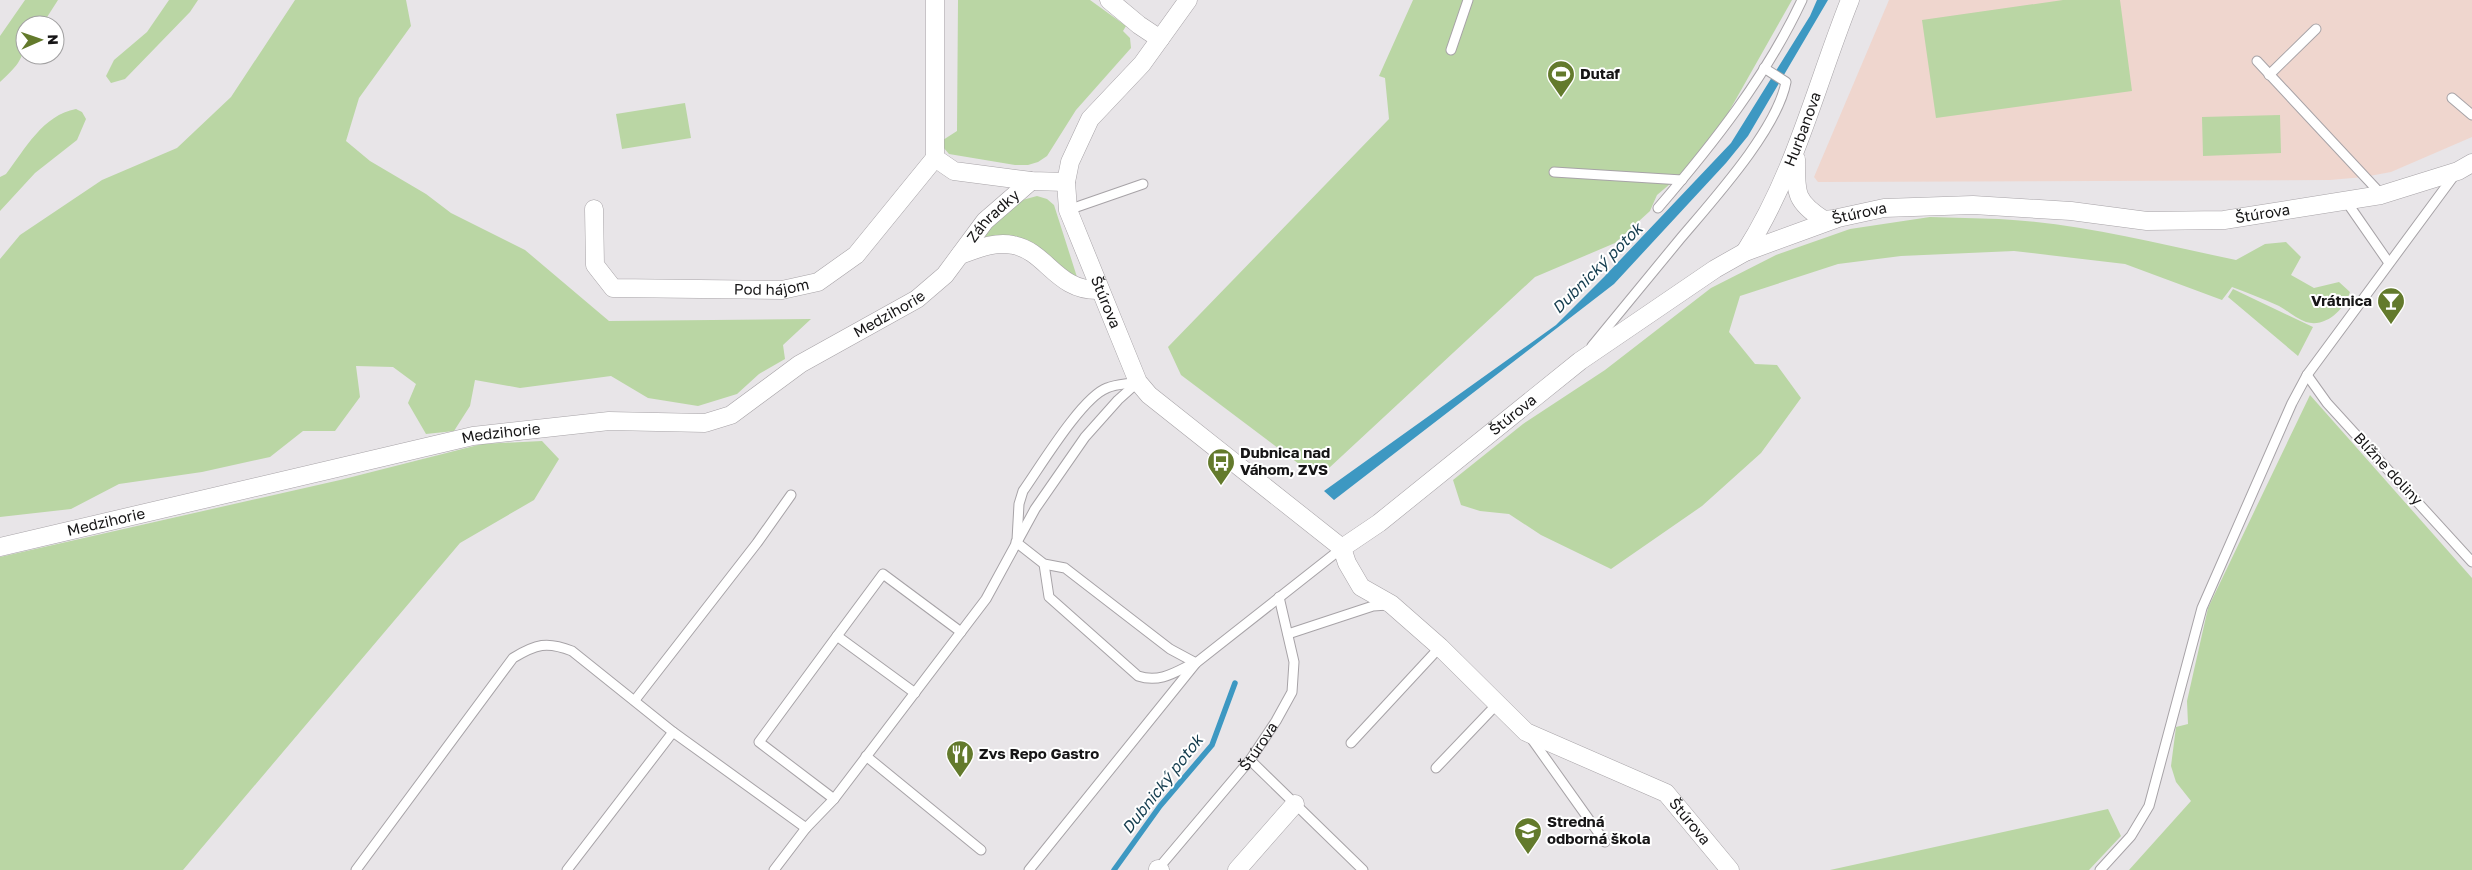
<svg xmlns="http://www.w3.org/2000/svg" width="2472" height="870" viewBox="0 0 2472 870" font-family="'Golos Text',sans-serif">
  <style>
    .education { fill: #efd6ce }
    .green { fill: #bad6a4 }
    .water { fill: #3d98c2 }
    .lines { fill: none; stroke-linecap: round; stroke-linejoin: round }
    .stream { stroke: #3d98c2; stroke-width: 5.5 }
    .service-casing { stroke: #a7a3a7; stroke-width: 11 }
    .minor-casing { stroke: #a7a3a7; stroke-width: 19 }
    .service { stroke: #fff; stroke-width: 9 }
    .minor { stroke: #fff; stroke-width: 18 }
    .labels { text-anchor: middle; stroke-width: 4; stroke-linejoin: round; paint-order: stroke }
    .poi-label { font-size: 15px; font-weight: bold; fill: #161516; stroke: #fff; text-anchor: start }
    .street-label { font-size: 15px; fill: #161516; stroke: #fff }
    .water-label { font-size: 16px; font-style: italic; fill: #153d4f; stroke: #fff }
  </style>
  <rect width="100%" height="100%" fill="#e8e5e8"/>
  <!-- education -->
  <path class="education" d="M1889,0H2472V137L2391,172L2364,177L2330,180L1818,182L1814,177Z"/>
  <!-- green -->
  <path class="green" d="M25,0H58L42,25H25C25,56 23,61 0,82V36Z
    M169,0H198L190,12L125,79L111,83L106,76L114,60L147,32Z
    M295,0H406L411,26L359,98L346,141L370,161L426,194L451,213L525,250L609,321L811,319L783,345L785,359L759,374L737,394L698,406L648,398L611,376L520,388L475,380L470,406L454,431L426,434L408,403L416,384L393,367L356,366L360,397L335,431H303L270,457L202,472L119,484L71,509L0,517V259L20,235L102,180L177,148L231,97Z
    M958,0H1090L1126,26L1123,31L1130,38L1131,48L1076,110L1047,156L1038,162L1028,165H1015L949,154L943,147V140L957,131Z
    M1413,0H1792L1723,122L1683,173L1657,195L1650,211L1615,243L1535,277L1329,468L1303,467L1181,375L1168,347L1389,119L1385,78L1379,76Z
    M2063,0H2120L2132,91L1936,118L1922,20Z
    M685,103L691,138L622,149L616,114Z
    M76,109L82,112L86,119L77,140L35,173L0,211V177L6,174C25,149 43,115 76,109Z
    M2280,115L2281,153L2203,156L2202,117Z
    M1037,196L1047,199L1054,205L1077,277L1076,280L1035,248L977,241L1015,202Z
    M1930,217C1953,218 1976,218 1999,219C2079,223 2159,244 2236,260L2265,244L2286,242L2301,257L2291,275L2314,288L2339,282L2350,292C2345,309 2326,328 2306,322C2297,319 2288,311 2279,306C2264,299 2248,293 2232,287L2222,300L2125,264L2014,251L1901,256L1838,264L1740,296L1729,332L1755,364L1777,365L1801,398L1761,453L1702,506L1611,569L1541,535L1509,514L1480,511L1461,505L1453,480L1523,424L1605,370L1711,288L1776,255L1850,229Z
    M2233,289L2313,327L2298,356L2228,297Z
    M2310,395L2472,578V870H2129L2191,801L2176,782L2171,766L2176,727L2188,724L2187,701L2208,608Z
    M542,441L559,459L534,500L460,543L183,870H0V557L340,480L482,444Z
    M2108,809L2121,836L2089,870H1830Z"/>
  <!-- water -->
  <path class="water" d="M1817,0H1828L1748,136L1726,163L1614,284L1334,500L1324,491L1556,325L1604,277L1731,143L1810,16Z"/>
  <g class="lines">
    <!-- stream -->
    <path class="stream" d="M1114,870L1160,806L1212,745L1235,683"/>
    <!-- service casing -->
    <g class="service-casing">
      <g id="service">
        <path d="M1451,50L1468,0"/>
        <path d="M2257,61L2381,194"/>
        <path d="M2269,75L2316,29"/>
        <path d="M2452,98L2472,115"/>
        <path d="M1554,172L1682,180"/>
        <path d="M2346,201L2389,263"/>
        <path d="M1658,208C1713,144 1766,77 1802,0"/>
        <path d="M1068,210L1143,184"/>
        <path d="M1592,346C1622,310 1650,275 1680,239C1712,201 1777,130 1786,82L1764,68"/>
        <path d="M2307,375L2327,403L2472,562"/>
        <path d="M1017,540L1019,504L1023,491C1040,467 1082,397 1107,388C1116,384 1128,384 1137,382"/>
        <path d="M1016,542L1044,564L1065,568L1170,649L1196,663"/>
        <path d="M1044,564L1049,597L1138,676C1159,683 1174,673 1192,664"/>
        <path d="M1288,634L1373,606L1388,605"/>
        <path d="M915,693L837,636L883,574L961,632"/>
        <path d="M635,700L757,543L791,495"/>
        <path d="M1531,738L1605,842"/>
        <path d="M1351,743L1440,647"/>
        <path d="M866,756L981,850"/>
        <path d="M1250,760L1363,870"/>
        <path d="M1436,768L1498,703"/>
        <path d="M834,799L759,742L837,636"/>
        <path d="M356,870L513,658C536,644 547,641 572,651L673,732L806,828"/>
        <path d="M567,870L673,732"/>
        <path d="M774,870L806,828L834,799L986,599L1035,509L1085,437L1118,400L1138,382"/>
        <path d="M1029,870L1196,663L1342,548"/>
        <path id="s1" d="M1157,870L1250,760L1276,721L1292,692L1294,662L1279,597"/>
        <path d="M2100,870L2131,836L2149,806L2202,608L2292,403L2307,375L2456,173"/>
      </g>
    </g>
    <!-- minor casing -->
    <g class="minor-casing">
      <g id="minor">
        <path d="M1109,0L1139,25L1160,39"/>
        <path id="s2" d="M1188,0L1142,64L1090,119L1070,162L1066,182L1068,210L1138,382L1149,395L1342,548L1379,523L1580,361L1715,269L1745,252L1838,218L1884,208L1973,205L2071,211L2147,221L2224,220L2381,195L2458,171L2472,163"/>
        <path d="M935,158L954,171L1031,181L1066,182"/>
        <path d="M1796,159C1796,192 1794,201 1824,220L1834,219"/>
        <path id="s3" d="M594,209L595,265L613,288L782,290L818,282L856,255L935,158V0"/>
        <path id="s4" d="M1745,252C1795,174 1816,85 1850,0"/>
        <path d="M960,255C977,249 995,241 1013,245C1047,251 1056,292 1100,290"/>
        <path id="s5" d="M0,547L473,436L609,421L705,423L731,415L800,364L917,299L945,275L985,221L1031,181"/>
        <path id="s6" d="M1342,548L1347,563L1361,587L1391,604L1440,647L1526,732L1666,793L1730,870"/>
        <path d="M1158,869L1160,870"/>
        <path d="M1237,870L1295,804"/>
      </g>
    </g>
    <!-- service -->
    <use href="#service" class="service"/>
    <!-- minor -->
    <use href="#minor" class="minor"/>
  </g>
  <!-- icons -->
  <defs>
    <g id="stadium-pin" transform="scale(1.4375)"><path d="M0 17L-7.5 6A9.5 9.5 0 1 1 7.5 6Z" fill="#637a2c" stroke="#fff"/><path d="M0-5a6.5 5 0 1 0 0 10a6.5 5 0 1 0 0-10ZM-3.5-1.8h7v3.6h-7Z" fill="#fff"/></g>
    <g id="bar-pin" transform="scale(1.4375)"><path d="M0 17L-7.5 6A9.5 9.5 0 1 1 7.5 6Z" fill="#637a2c" stroke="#fff"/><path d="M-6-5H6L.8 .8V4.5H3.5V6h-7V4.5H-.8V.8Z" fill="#fff"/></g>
    <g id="bus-pin" transform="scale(1.4375)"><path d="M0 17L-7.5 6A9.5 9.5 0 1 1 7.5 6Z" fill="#637a2c" stroke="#fff"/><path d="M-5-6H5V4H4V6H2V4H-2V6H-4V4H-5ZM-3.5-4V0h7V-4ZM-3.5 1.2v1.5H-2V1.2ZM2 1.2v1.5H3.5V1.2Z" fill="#fff"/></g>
    <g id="restaurant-pin" transform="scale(1.4375)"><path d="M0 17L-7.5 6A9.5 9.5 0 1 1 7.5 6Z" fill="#637a2c" stroke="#fff"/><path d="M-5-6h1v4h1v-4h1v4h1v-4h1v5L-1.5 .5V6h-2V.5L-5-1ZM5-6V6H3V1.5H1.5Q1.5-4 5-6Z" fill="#fff"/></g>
    <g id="university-pin" transform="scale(1.4375)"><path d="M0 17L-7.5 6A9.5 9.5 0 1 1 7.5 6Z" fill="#637a2c" stroke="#fff"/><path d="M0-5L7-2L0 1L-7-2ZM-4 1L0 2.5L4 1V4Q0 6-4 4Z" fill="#fff"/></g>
  </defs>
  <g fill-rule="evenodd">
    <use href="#stadium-pin" x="1561" y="74"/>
    <use href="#bar-pin" x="2391" y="301"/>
    <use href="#bus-pin" x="1221" y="462"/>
    <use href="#restaurant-pin" x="960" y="754"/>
    <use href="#university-pin" x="1528" y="831"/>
  </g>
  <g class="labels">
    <!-- poi labels -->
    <g class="poi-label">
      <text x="1580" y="79">Dutaf</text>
      <text x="2372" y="306" text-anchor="end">Vrátnica</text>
      <text x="1240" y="458">Dubnica nad<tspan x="1240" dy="17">Váhom, ZVS</tspan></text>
      <text x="979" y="759">Zvs Repo Gastro</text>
      <text x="1547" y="827">Stredná<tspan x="1547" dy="17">odborná škola</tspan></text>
    </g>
    <!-- street labels -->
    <g class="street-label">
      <text dy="5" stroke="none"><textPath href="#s4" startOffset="136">Hurbanova</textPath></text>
      <text dy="5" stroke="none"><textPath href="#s2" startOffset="1726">Štúrova</textPath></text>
      <text dy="5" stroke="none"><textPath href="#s2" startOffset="1321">Štúrova</textPath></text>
      <text dy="5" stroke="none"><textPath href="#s5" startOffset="1079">Záhradky</textPath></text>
      <text dy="5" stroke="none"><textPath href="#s3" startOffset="244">Pod hájom</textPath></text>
      <text dy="5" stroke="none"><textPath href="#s2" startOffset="350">Štúrova</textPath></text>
      <text dy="5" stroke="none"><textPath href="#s5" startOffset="934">Medzihorie</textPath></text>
      <text dy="5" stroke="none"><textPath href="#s2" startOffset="916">Štúrova</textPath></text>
      <text dy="5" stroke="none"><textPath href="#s5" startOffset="514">Medzihorie</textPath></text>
      <text transform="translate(2388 469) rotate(47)" y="5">Blížne doliny</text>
      <text dy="5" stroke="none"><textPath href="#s5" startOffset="109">Medzihorie</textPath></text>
      <text dy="5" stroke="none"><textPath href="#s1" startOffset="160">Štúrova</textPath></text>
      <text dy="5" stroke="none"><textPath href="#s6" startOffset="454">Štúrova</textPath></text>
    </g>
    <!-- water labels -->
    <g class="water-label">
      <text transform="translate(1597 268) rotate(-45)" y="6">Dubnický potok</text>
      <text transform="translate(1162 784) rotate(-52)" y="6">Dubnický potok</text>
    </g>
  </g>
  <!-- north arrow -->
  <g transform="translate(40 40) rotate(88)"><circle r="24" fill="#ffffff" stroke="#a2a1a2"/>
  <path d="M0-4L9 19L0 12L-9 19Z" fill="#637a2c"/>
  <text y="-8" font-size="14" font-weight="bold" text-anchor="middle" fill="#161516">N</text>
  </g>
</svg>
